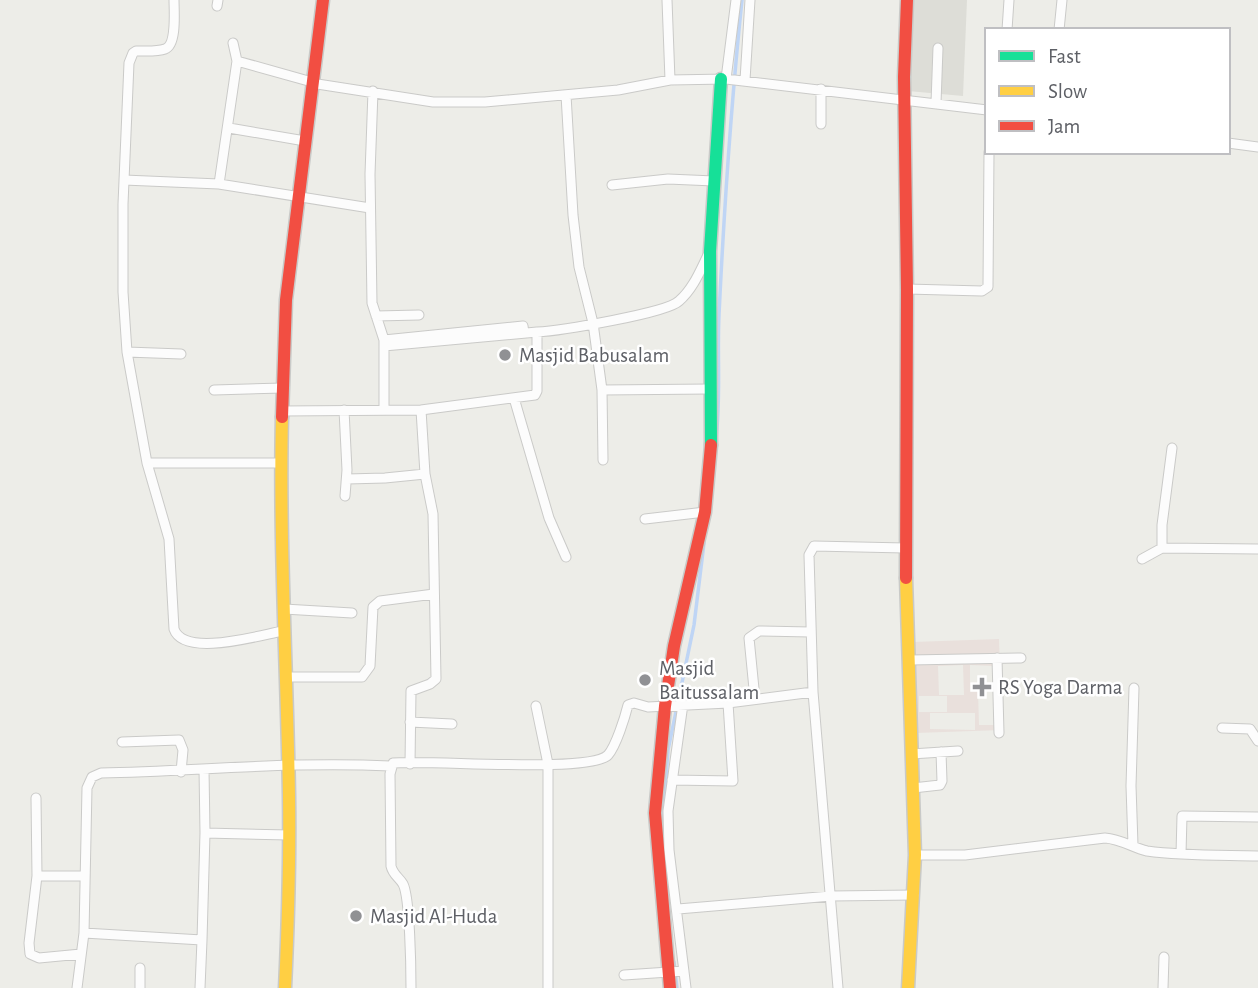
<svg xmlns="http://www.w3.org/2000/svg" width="1258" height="988" viewBox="0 0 1258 988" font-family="'Alegreya Sans',sans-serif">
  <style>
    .education { fill: #ddddd7 }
    .medical { fill: #e9e0dc; fill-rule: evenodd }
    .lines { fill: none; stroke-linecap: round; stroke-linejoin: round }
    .stream { stroke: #bfd5f5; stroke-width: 3.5 }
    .street-casing { stroke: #cacac8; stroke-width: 11 }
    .fast-casing { stroke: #c9cac8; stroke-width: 15 }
    .slow-casing { stroke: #c9cac8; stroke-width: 15 }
    .jam-casing { stroke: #c9cac8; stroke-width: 15 }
    .street { stroke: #fcfcfc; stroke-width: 9 }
    .fast { stroke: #16e098; stroke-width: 12 }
    .slow { stroke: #ffcf43; stroke-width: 12 }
    .jam { stroke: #f24e42; stroke-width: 12 }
    .poi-dot { fill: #909194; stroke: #fff; stroke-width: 2.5 }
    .labels { text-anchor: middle; stroke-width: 5; stroke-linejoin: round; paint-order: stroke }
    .poi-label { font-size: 21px; fill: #5e6066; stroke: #fff; text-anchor: start }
  </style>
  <rect width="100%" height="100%" fill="#edede8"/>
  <!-- education -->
  <path class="education" d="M910,0H967L963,96L908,91Z"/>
  <!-- medical -->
  <path class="medical" d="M999,639L1002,730L916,733L913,642ZM963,665L964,695H939L938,666ZM970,665L995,666L994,683L970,682ZM994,690L995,725H979L978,691ZM919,696H947V712H919ZM975,713V730L930,729V713Z"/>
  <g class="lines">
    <!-- stream -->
    <path class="stream" d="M716,438C721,397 717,356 719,315C724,210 731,105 742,0
      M662,833L668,750L694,625L704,543
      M674,962L677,988"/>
    <!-- street casing -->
    <g class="street-casing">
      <path id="street" d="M174,0C174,11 177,45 165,49C157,52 145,51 136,51L133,53L129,63L123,204V292L127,352L147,463L169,539L174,629C184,658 260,635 283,631
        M667,0L670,80
        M217,6L218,0
        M1007,30L1009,0
        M1059,30L1062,0
        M233,43L237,61
        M726,79L736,0
        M745,80L750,0
        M311,83L433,102H485L618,90L670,80L726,79L987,110
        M373,91L370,174L372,303L384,340V410
        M566,95L573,215L579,267L593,323L602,390L603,460
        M936,103L938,48
        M821,124V89
        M229,128L305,141
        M1228,143L1258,147
        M124,180L219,184L370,208
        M219,184L237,61L312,82
        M612,185L668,179L714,181
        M907,289L982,291L988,287L989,152
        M376,316L419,315
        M384,340L523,326L524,333
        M384,346L537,332
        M127,352L181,354
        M214,390L283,388
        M602,390L710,389
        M514,398L549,518L566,557
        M344,410L347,470L345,496
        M282,411L421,410L535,395L537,391V332C559,331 667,313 679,301C693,289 700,271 708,255
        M1172,448L1162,525V548L1258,549
        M147,463H281
        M347,479L385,478L425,474
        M645,519L705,512
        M1142,559L1162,548
        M284,609L352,613
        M997,658L999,733
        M910,660L1021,658
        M285,677H362L370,666L373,607L380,601L434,594
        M755,699L749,638L759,631L810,632
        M683,704L668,811L669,850L686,988
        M536,706L548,764V988
        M410,722L452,724
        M1222,728L1250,729L1258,741
        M122,742L179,740L183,750L181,772
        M911,754L958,751
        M410,764L411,691L430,684L436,679L433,514L425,474L421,410
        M204,769L205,833
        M672,780L733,781L728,703
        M913,788L940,785L942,781L941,752
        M36,798L37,876L29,943L30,954L39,958L81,954
        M1133,845L1131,786L1134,688
        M1181,854L1182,816L1258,817
        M915,855H965L1105,838C1121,839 1133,848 1147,851C1184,856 1221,855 1258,856
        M37,876H85
        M678,909L831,896L914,895
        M84,933L202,940L200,988
        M202,940L205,833L289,835
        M140,968V988
        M624,975L684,971
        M77,988L84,933L87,788L92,777L101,773C198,771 293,761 390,766
        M411,988C411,970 410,897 403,884C399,877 393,875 391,866L390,774L393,763C427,759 589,774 608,755C616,746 625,717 628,705L634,703L648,707L728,703L813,692
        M838,988L813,692L809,555L814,546L905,548
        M1163,988L1164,957"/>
    </g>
    <!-- fast casing -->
    <g class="fast-casing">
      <path id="fast" d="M711,445L710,251L721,79"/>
    </g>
    <!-- slow casing -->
    <g class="slow-casing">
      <path id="slow" d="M282,417C279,543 287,669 289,796C290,860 288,924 285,988
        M906,578L915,855L908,988"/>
    </g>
    <!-- jam casing -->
    <g class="jam-casing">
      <path id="jam" d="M282,417L286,300L323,0
        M906,578L907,289L904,77L907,0
        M670,988L655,813L665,706L674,646L705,512L711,445"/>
    </g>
    <!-- street -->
    <use href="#street" class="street"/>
    <!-- fast -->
    <use href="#fast" class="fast"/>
    <!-- slow -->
    <use href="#slow" class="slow"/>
    <!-- jam -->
    <use href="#jam" class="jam"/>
  </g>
  <!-- markers -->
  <g class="poi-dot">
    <circle cx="505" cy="355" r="7"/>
    <circle cx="645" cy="680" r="7"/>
    <path d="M978.5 676.5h7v7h7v7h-7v7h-7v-7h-7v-7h7z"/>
    <circle cx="356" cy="916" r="7"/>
  </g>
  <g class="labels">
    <!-- poi labels -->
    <g class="poi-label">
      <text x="519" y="362">Masjid Babusalam</text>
      <text x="659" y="675">Masjid<tspan x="659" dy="24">Baitussalam</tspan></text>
      <text x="998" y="694">RS Yoga Darma</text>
      <text x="370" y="923">Masjid Al-Huda</text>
    </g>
  </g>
  <!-- legend -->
  <rect x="985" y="28" width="245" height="126" fill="#ffffff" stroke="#bfbfc2" stroke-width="2"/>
  <rect x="999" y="51" width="35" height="10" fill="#16e098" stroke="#bfbfc2" stroke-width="2"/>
  <text x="1048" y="63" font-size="21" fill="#5e6066">Fast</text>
  <rect x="999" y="86" width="35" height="10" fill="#ffcf43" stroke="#bfbfc2" stroke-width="2"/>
  <text x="1048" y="98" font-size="21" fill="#5e6066">Slow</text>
  <rect x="999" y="121" width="35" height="10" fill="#f24e42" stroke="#bfbfc2" stroke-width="2"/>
  <text x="1048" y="133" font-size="21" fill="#5e6066">Jam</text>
</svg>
